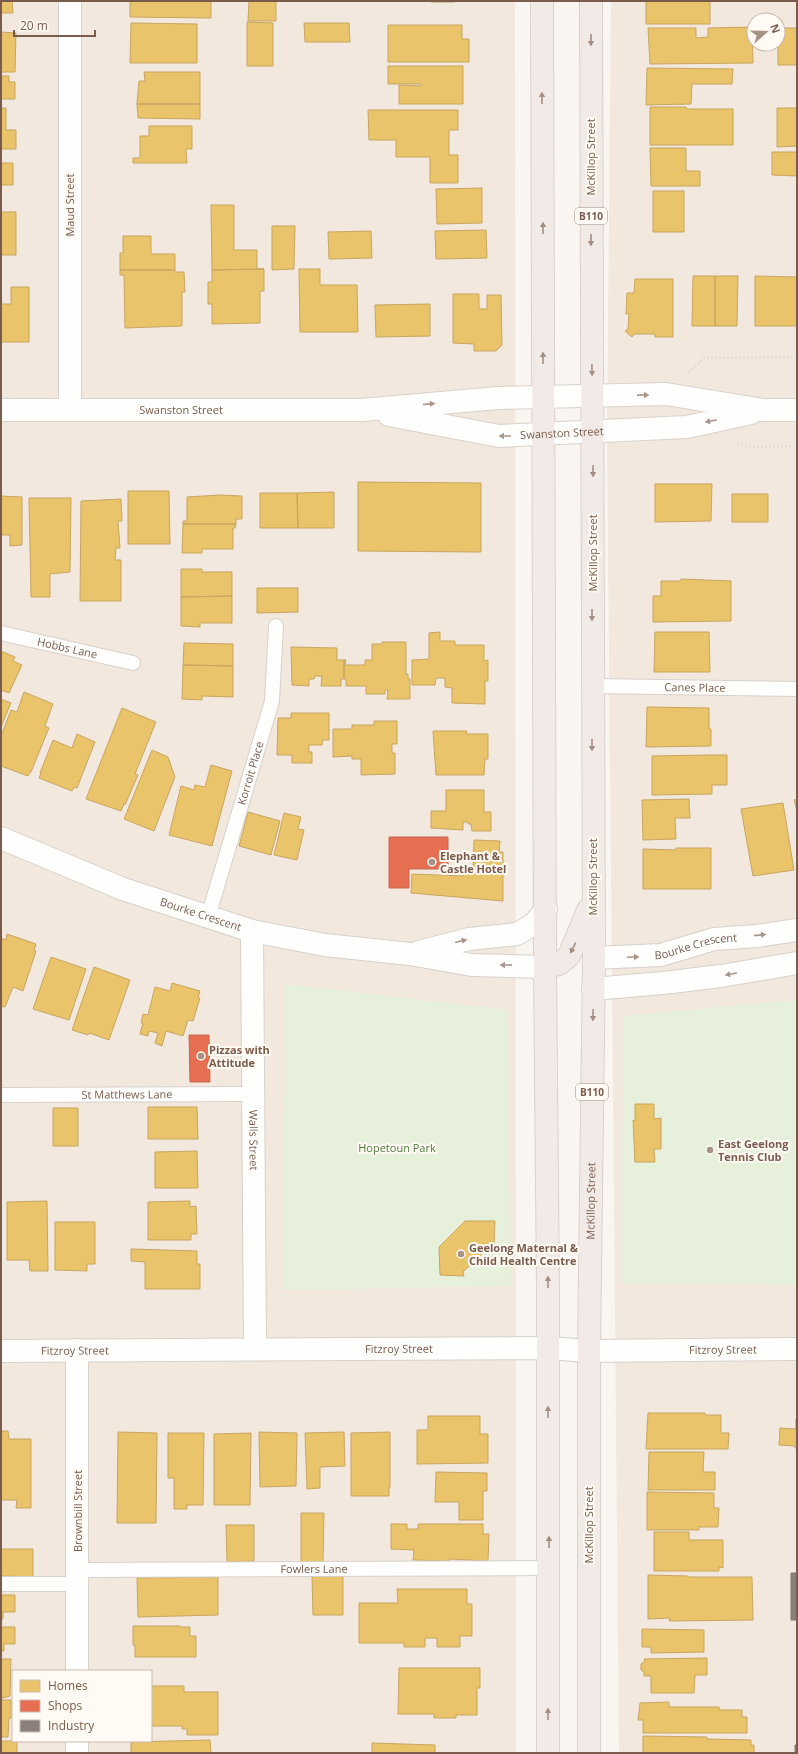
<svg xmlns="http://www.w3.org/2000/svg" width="798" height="1754" viewBox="0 0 798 1754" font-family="'Open Sans',sans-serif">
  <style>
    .residential { fill: #f2e8de; fill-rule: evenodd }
    .green { fill: #e7f0db }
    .homes { fill: #e9c46a; stroke: #c8a561 }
    .shops { fill: #e76f51; stroke: #c66950 }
    .industry { fill: #8a817c; stroke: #85766e }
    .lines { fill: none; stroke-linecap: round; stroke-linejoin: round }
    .lane-casing { stroke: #d7d1cb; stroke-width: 16 }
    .street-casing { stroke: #d7d1cb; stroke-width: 24 }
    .secondary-casing { stroke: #d9d2cb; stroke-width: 24 }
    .highway-casing { stroke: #dad1cc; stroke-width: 24 }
    .path { stroke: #dcd5d0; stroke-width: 2.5; stroke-dasharray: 1 3; stroke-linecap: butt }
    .lane { stroke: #fefefd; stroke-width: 14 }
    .street { stroke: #fefefd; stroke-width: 22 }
    .secondary { stroke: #fefefd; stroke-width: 22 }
    .highway { stroke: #f2eae7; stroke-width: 22 }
    .oneway { fill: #a48e83 }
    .oneway2 { fill: #a8958b }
    .poi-dot { fill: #a69286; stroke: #fffaf3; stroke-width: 1.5 }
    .labels { text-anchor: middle; stroke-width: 4; stroke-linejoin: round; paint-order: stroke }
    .shield { fill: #fffaf3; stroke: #a28b7f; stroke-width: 1 }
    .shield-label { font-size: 10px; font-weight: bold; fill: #7a5c4d }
    .street-label { font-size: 11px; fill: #7a5c4d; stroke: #fffaf3 }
    .poi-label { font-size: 11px; font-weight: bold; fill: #7a5c4d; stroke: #fffaf3; text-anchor: start }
    .park-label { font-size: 11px; fill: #537a41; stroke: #fffaf3 }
  </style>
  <rect width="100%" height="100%" fill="#f9f5f0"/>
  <!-- residential -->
  <path class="residential" d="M1,1H515L516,1753H1ZM13,1671H151V1741H13Z
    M611,1H797V1753H619L607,435ZM754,20H778V44H754Z"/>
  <!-- green -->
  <path class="green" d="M285,984L508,1010L511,1286L283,1290Z
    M797,1000V1285L622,1283L623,1016Z"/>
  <!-- homes -->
  <path class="homes" d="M1,1H12L13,13H1Z
    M130,1H211V18L130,17Z
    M249,1H276V21H248Z
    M431,1H455V2H431Z
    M646,1H710V24H646Z
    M247,22L273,23V66H247Z
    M131,23L197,24V63H130Z
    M304,23H349L350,42H305Z
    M388,25H462V39H469V62H388Z
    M752,27L753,63L650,64L648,28H696V38L708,37V28Z
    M778,28H797V65H778Z
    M1,32L16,33L15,72H1Z
    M388,66H463V104H399V85L421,86V84H388Z
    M647,68L733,69L732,84H692L691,104L646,105Z
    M144,72H200V104H137L139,81H145Z
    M1,76H9V82H15V99H1Z
    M137,104H200V119L138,118Z
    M650,107H686L687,109H733V145H650Z
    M1,108H6V130H16V149H1Z
    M777,108H797V146L777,147Z
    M368,110H458V130H449V155H458V183H430V157H396V140H369Z
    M149,126H192V149H186L187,163H133V158H140V136H149Z
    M650,148H686V171H700V186H651Z
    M772,152H797V176L772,175Z
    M1,163H13V185H1Z
    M482,188V223L437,224L436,189Z
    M653,191H684V232H653Z
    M211,205H234V250H257V269H264L212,270Z
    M1,212H16V255H1Z
    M272,226H295L294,269L272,270Z
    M486,230L487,258L436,259L435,231Z
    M371,231L372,258L329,259L328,232Z
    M123,236H151V254H175V270H120V253H123Z
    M264,269V291H260V323L212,324V304H208V282H212V270Z
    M299,269H320V285H357L358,332H300Z
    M120,270H175V272H184L185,292H182V326L125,328L124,275H120Z
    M693,276H715V326H692Z
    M715,276H738L737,326H715Z
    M755,276L797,277V326H755Z
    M635,279H673V337H655V334H634L632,337L625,331L628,329L629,314H626L627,293H634Z
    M11,287H29V342H1V304H11Z
    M453,294H479V309H487V295H501L502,345L496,351H474V344L453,343Z
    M430,304V336L376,337L375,305Z
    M358,482L481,483V552L358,551Z
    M655,484H712L711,521L655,522Z
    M128,491H169L170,544H128Z
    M334,492V528H298L297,493Z
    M260,493H297L298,528H260Z
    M732,494H768V522H732Z
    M219,495L242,496V519H236V524H183V521H187V497Z
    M1,496L22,497V545L10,546V535H1Z
    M29,498H71L70,572L50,574V597H31Z
    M121,499L122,521H118L120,548H116L115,560H121V601H80L81,501Z
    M183,524H236L235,528H233V549H202V553H182Z
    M181,569H202V572H232V596L181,597Z
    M681,579L731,581V621L653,622V596H661V581H680Z
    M257,588H298V612L257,613Z
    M232,596V623H200V627L181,626V597Z
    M440,632V641H455V645H484V661L488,660V681H485V704L452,703V688L445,687V678H436L435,685H412V660L429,659V633Z
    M655,632H709L710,672H654Z
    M382,642H406V674H408V678L410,679V699H387L388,690H385V694H366V686H346V679H344V660H346L345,665H365V660H372V644H382Z
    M184,643L233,644V666L183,665Z
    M291,647L337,648V660H344V679H341V686H321L322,676H315L314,679H309V686L292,685Z
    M1,651L15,657L13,661L22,665L9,693L1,690Z
    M183,665L233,666V697L202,696V700L182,699Z
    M24,692L53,704L45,726L49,728L31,772H30L28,776L1,766V736L11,710L17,712Z
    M1,699L11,703L1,727Z
    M647,707L709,708V729H711V746L646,747Z
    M122,708L156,722L135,774L138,775L125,805L124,804L121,811L86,799Z
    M291,713H329V740H323L322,745H309V752H312V763H292V755H277L278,718H291Z
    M374,721H397V744H392V753H395V774L361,775V759H352V756L333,757V729H352V725H374Z
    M433,731H467L466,734H488V759H485L484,775H436Z
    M77,734L95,742L77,788L74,787L72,791L39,778L41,773H40L53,740L72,748Z
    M152,750L168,757L175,777L154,831L124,819Z
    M708,755H727V785H712V794L652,795V756Z
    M211,765L232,771L212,846L169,835L181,786L194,790L195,785L205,787Z
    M446,790H484V812H491V831H472L471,824H468V822H463V830L431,828V811H446Z
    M689,799L690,818H675L676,839L643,840L642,800Z
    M797,799V811L794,800Z
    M783,803L794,870L753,876L741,809Z
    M248,812L280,821L271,855L239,846Z
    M284,813L301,817L298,829L304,830L297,860L274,855Z
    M474,840L500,841L499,852H503V901L411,893L412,874L463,876L464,867H473Z
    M676,848H711V889H643V849L676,850Z
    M7,934L36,944L34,950L36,951L23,991L13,987L5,1007L1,1006V938L6,940Z
    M51,957L86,969L69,1020L33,1009Z
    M94,967L130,980L109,1040L89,1033L88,1035L72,1030Z
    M172,983L200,991L198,997L200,998L193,1021L188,1020L183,1036L166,1031L162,1046L155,1043L158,1033L149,1031L148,1036L140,1034L143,1023H141L143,1014L148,1015L155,987L170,991Z
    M635,1104H654V1119L661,1118V1149H654L655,1162H635L633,1120L635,1121Z
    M148,1107H197L198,1139H148Z
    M53,1108H78V1146H53Z
    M197,1151L198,1188H155V1152Z
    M47,1201L48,1271H30L29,1260H7V1202Z
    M190,1201V1207L196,1206L197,1234H191V1240H148V1202Z
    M465,1221H495L494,1246H490L463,1272L464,1276L440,1275L439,1247Z
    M55,1222H95V1264H87V1271L55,1270Z
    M131,1249L197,1251V1264H200V1289H145V1262L131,1261Z
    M648,1413H705V1415H721V1433H729L728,1449H646Z
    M428,1416H480V1434H488V1463L417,1464V1430H428Z
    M796,1419L797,1448H795V1446L779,1445L780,1428L796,1429Z
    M1,1431H8L9,1439H31V1508H16L17,1500H1Z
    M118,1432L157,1433L156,1523H117Z
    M259,1432L297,1433L296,1486L260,1487Z
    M344,1432L345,1466L320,1467V1488L307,1489L305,1433Z
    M390,1432V1487H389V1496H351V1433Z
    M168,1433H204L203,1505H187V1509H174V1478H168Z
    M251,1433L250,1505H214V1434Z
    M649,1452H704L703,1472H715V1490H648Z
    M436,1472L487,1473V1491H483V1520H459V1502H435Z
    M647,1492L714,1493V1508H719L718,1527H699V1530H647Z
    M301,1513H324L323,1563H301Z
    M391,1524H407V1529H418V1524H483V1534H489L488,1561L449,1559V1561L413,1560L414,1550L391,1549Z
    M226,1525H254V1561L227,1562Z
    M654,1532H689V1540H723V1568L719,1567V1571H654Z
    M1,1549H33V1577L1,1576Z
    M648,1575L688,1576L689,1577H752L753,1620L669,1621L670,1618L648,1619Z
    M312,1576H343V1615H313Z
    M218,1577V1615L138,1617L137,1578Z
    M397,1589H467V1604H472V1636H460V1647H437V1638H425V1647H404V1643H359V1603H398Z
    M1,1595H15V1612H3V1619H1Z
    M133,1626H180V1627H190V1636H196V1657H135V1645H133Z
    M1,1627H15V1644H4V1651H1Z
    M642,1629L704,1630V1652L651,1653V1647H642Z
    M707,1658V1675H695L694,1693H651V1676H644V1672L641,1670V1664L645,1661L644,1659Z
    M1,1659H11L10,1696L3,1698H1Z
    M399,1668H480V1688H477V1715H456V1718H434V1714H398Z
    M151,1686H184V1692H218V1735H187V1729H182V1726H151Z
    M1,1700H11V1718H9L8,1737H1Z
    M669,1702V1707H719V1710H742V1717H747V1733H643V1720H638L640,1703Z
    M643,1736L707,1737V1739L751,1740V1745H754V1753H643Z
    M210,1740L211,1753H131V1742Z
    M1,1741H17V1753H1Z
    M372,1743L435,1745V1753H372Z"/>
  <!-- shops -->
  <path class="shops" d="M389,837H448V869H409V888H389Z
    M189,1035H209L210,1082H190Z"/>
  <!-- industry -->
  <path class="industry" d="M791,1573H797V1620H791Z
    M795,1745H797V1753H795Z"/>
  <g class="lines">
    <!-- lane casing -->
    <g class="lane-casing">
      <g id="lane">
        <path id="s1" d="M1,633L133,663"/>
        <path id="s2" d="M592,686L797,689"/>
        <path id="s3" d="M208,917L272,701L276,626"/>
        <path id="s4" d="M1,1095L252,1094"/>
        <path id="s5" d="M78,1570L549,1568"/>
        <path d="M1,1584H78"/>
      </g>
    </g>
    <!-- street casing -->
    <g class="street-casing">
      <g id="street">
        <path d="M70,1V410"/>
        <path id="s6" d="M1,838L123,889L252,931L325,945L410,954L472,965L545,967"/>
        <path id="s7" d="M252,931L255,1349"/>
        <path d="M419,952L469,939L517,934L534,924L546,909"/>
        <path id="s8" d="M594,958L661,955L714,939L757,936L797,930"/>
        <path d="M593,989L663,983L721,976L797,963"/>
        <path d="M77,1350V1671"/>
        <path id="s9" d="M1,1351L548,1348L589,1351L797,1349"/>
        <path d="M77,1753V1741"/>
      </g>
    </g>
    <!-- secondary casing -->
    <g class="secondary-casing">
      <g id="secondary">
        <path id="s10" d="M1,410H362L498,398L666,394L763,410H797"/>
        <path id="s11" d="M389,415L499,436L687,427L751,413"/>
      </g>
    </g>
    <!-- highway casing -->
    <g class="highway-casing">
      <g id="highway">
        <path d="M542,1L545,967L548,1292V1753"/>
        <path d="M545,967L559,964L569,956L588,910"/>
        <path id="s12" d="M589,1753V1351L594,958L591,1"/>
      </g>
    </g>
    <!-- path -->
    <path class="path" d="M689,372L704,358L797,357
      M738,443L751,447L797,446"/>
    <!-- lane -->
    <use href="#lane" class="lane"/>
    <!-- street -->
    <use href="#street" class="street"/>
    <!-- secondary -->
    <use href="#secondary" class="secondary"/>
    <!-- highway -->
    <use href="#highway" class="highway"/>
  </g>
  <!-- one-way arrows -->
  <defs><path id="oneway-solid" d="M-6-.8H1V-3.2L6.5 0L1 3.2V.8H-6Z"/></defs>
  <g class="oneway">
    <use href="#oneway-solid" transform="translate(591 40) rotate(90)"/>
    <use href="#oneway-solid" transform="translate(542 98) rotate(-90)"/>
    <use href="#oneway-solid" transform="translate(543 228) rotate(-90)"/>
    <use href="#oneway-solid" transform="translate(591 240) rotate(90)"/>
    <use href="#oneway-solid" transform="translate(543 358) rotate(-90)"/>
    <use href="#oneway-solid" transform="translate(592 370) rotate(89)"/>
    <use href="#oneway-solid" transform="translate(593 471) rotate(90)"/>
    <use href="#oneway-solid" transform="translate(592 615) rotate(90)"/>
    <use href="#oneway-solid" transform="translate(592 745) rotate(90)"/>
    <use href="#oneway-solid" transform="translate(573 948) rotate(117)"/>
    <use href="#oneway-solid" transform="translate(593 1015) rotate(91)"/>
    <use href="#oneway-solid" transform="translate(548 1282) rotate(-91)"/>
    <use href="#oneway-solid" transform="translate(548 1412) rotate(-90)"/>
    <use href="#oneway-solid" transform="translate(549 1542) rotate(-90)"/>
    <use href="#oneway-solid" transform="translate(548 1714) rotate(-90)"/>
  </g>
  <g class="oneway2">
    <use href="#oneway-solid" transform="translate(643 395) rotate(-1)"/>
    <use href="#oneway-solid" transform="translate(429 404) rotate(-5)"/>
    <use href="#oneway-solid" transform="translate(711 421) rotate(168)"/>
    <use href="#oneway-solid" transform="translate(505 436) rotate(180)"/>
    <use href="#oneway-solid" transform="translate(760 935) rotate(-6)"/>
    <use href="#oneway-solid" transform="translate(461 941) rotate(-14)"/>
    <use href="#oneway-solid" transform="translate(633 957) rotate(-2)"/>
    <use href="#oneway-solid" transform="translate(506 965) rotate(-179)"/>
    <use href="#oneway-solid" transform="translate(731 974) rotate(170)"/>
  </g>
  <!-- markers -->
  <g class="poi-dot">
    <circle cx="432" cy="862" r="4"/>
    <circle cx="201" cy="1056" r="4"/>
    <circle cx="710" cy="1150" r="4"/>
    <circle cx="461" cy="1254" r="4"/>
  </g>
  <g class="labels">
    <!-- shield labels -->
    <g class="shield">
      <rect x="575" y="208" width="32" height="16" rx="3"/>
      <rect x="576" y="1084" width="32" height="16" rx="3"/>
    </g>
    <g class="shield-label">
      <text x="591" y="220">B110</text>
      <text x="592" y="1096">B110</text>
    </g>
    <!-- street labels -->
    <g class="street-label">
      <text transform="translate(591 157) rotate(-90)" y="4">McKillop Street</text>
      <text transform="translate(70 205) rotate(-90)" y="4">Maud Street</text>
      <text dy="4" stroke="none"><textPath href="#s10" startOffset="180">Swanston Street</textPath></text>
      <text dy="4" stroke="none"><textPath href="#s11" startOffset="175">Swanston Street</textPath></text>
      <text transform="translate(593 553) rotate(-90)" y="4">McKillop Street</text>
      <text dy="4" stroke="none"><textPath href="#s1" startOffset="68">Hobbs Lane</textPath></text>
      <text dy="4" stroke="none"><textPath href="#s2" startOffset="103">Canes Place</textPath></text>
      <text dy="4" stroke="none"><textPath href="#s3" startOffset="150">Korroit Place</textPath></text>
      <text transform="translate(593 877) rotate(-90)" y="4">McKillop Street</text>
      <text dy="4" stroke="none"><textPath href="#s6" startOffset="214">Bourke Crescent</textPath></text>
      <text dy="4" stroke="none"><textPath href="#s8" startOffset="103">Bourke Crescent</textPath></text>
      <text dy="4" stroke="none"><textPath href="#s4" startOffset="126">St Matthews Lane</textPath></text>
      <text dy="4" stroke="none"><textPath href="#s7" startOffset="209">Walls Street</textPath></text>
      <text dy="4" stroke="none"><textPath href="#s12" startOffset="552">McKillop Street</textPath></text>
      <text dy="4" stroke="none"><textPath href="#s9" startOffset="398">Fitzroy Street</textPath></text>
      <text dy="4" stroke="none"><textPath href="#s9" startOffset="74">Fitzroy Street</textPath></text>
      <text dy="4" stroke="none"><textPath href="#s9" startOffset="722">Fitzroy Street</textPath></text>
      <text transform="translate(78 1511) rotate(-90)" y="4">Brownbill Street</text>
      <text transform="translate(589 1525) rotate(-90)" y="4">McKillop Street</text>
      <text dy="4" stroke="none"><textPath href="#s5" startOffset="236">Fowlers Lane</textPath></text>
    </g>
    <!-- poi labels -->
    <g class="poi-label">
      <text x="440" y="860">Elephant &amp;<tspan x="440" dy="13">Castle Hotel</tspan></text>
      <text x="209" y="1054">Pizzas with<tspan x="209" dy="13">Attitude</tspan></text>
      <text x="718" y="1148">East Geelong<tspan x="718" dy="13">Tennis Club</tspan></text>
      <text x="469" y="1252">Geelong Maternal &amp;<tspan x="469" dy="13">Child Health Centre</tspan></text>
    </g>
    <!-- park labels -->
    <g class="park-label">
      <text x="397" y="1152">Hopetoun Park</text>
    </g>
  </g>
  <!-- border -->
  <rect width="798" height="1754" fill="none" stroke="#7a5c4d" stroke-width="4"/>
  <!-- legend -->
  <rect x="12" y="1670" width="140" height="72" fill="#fffaf3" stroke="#cabbb1"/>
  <rect x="20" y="1680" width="20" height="12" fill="#e9c46a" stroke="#cabbb1"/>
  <text x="48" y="1690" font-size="12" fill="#7a5c4d">Homes</text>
  <rect x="20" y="1700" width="20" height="12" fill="#e76f51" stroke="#cabbb1"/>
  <text x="48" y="1710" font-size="12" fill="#7a5c4d">Shops</text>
  <rect x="20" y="1720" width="20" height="12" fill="#8a817c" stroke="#cabbb1"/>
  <text x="48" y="1730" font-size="12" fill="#7a5c4d">Industry</text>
  <!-- north arrow -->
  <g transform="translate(766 32) rotate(70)"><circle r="19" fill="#fffaf3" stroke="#cabbb1"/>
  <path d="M0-3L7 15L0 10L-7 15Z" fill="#a69286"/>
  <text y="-6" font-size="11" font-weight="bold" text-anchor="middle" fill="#7a5c4d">N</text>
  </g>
  <!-- scale -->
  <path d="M14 30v6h81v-6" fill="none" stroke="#7a5c4d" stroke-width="2"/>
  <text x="20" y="30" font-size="12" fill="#7a5c4d" stroke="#fffaf3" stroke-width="3" paint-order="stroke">20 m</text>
</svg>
